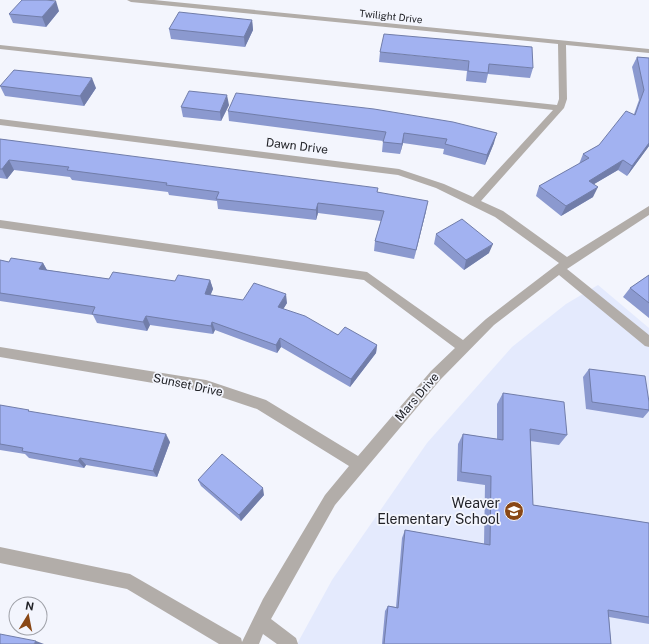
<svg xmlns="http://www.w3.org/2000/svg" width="649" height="644" viewBox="0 0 649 644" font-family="'Public Sans',sans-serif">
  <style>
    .built { fill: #e4eafd }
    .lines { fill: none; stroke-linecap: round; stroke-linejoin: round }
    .minor { fill: #b2ada9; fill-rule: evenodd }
    .wall { fill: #8b99cf }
    .shaded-wall { fill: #717da9 }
    .building { fill: #a2b2f1; stroke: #717da9 }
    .labels { text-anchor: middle; stroke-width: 3.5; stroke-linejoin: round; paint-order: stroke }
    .far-street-label { font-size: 10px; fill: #222328; stroke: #f3f5fd }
    .street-label { font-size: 12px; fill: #222328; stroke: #f3f5fd }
    .near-poi-label { font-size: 14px; fill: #222328; stroke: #f3f5fd; text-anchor: end }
  </style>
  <rect width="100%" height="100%" fill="#f3f5fd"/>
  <!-- built -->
  <path class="built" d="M598,285L649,328V644H297L332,580L427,443L512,347L566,304Z"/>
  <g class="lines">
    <!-- minor -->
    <path class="minor" d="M127,0H154L649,49V53L566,45L567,99L564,108L481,201L503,211L567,257L649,206V215L567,269L649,335V347L645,346L559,275L494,325L441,379L335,505L271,619L296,638L298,644H277L263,634L259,644H219L127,589L0,563V547L130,574L241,638L242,642L263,599L325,495L349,466L257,409L206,392L0,357V347L206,380L266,400L358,456L431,371L455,348L364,280L0,228V220L367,272L463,340L486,319L559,263L495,217L436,188L398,175L0,125V119L399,169L444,184L473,197L553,110L0,49V45L557,105L559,99L558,44L131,2Z"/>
  </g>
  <!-- wall -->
  <path class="wall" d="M59,11L46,27L13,23L9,14Z
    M252,20L253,30L245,47L171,39L169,29Z
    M380,52L533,68L530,78L488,74L486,83L466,81L467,71L379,62Z
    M637,57L649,58V146L627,176L618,170L594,184L593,197L561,216L536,196L539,186L579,164L583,154L599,145L634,114L639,100L632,67Z
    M0,86L96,88L84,106L5,96Z
    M229,105L221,121L183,117L181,107Z
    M228,111L494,143L485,165L443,154L444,149L403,143L400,154L382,152L383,141L229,121Z
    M0,139L378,192L426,211L414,259L374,251L375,241L381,221L318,213L316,220L218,209L217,201L169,195L168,192L72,180L70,177L14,170L7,179L0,178Z
    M436,234L489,253L464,270L434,244Z
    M0,260L9,262L43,263L47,270L109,279L175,281L210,280L213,289L210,295L243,300L287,303L283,309L338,335L377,345L376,353L350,387L281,347L277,353L215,330L213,334L150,325L147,331L97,323L93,315L0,301Z
    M649,275V318L623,297L630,288Z
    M589,369L649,402V411L643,418L586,409L583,377Z
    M503,393L567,435L559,445L530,441L533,505L649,523V624L609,617L611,644H382L385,611L388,606L396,607L402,538L405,530L484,544L485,485L457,481L458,444L463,434L497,439V404Z
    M0,405L31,412L170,442L157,477L86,465L84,468L29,458L25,454L0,450Z
    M198,480L264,495L241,521L201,486Z"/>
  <!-- shaded-wall -->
  <path class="shaded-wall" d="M56,1L59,11L46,27L42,17Z
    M252,20L253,30L245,47L244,37Z
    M92,78L96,88L84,106L80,96Z
    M227,95L229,105L221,121L220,112Z
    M404,133L403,143L400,154L402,144Z
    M497,133L494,143L485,165L487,155Z
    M649,143V146L627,176L632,166Z
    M9,160L14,170L7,179L2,169Z
    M623,160L618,170L584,190L589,181Z
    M598,187L593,197L561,216L566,206Z
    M428,201L426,211L414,259L416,250Z
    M318,203V213L316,220V210Z
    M493,244L489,253L464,270L466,260Z
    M43,263L48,272L39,269Z
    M210,280L213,289L207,304L205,294Z
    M286,294L287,303L279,316L278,307Z
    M146,316L150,325L147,331L143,322Z
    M212,322L215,330L213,334L211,326Z
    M280,338L281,347L277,353L276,345Z
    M377,345L376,353L350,387L351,379Z
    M166,434L170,442L157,477L153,471Z
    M80,458L86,465L84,468L78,461Z
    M263,488L264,495L241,521L239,515Z
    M36,641L44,644H34Z"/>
  <!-- building -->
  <path class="building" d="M22,0H46L56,1L42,17L9,14Z
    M179,12L252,20L244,37L169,29Z
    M384,34L532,47L533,68L489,64L488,73L468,71L469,61L380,52Z
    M637,57L649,58V143L632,166L623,160L589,181L598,187L566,206L539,186L589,158L583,154L599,145L626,111L635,115L644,90Z
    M14,70L92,78L80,96L0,86Z
    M189,91L227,95L220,112L181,107Z
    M236,93L374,109L453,122L497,133L487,155L445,144L447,139L404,133L402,144L383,142L386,132L228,111Z
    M0,139L378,188L377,192L428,201L416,250L375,241L384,211L318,203L316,210L216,199L219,192L166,185L167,183L67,170L69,167L9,160L2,169H0Z
    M462,219L493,244L466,260L436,234Z
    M11,258L43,263L39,269L109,279L113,272L175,281L178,275L210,280L205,294L243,300L254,283L286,294L278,307L305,316L338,335L345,327L377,345L351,379L280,338L276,345L212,322L211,326L146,316L143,322L92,314L95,307L0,293V260L9,262Z
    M649,275V303L630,288Z
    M589,369L645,376L649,402V410L592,402Z
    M503,393L564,402L567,435L530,429L533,505L649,523V617L608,610L611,644H384L388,606L398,608L405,530L490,545L491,476L461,472L463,434L503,440Z
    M0,405L29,410L28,411L166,434L153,471L80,458L78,461L22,451L23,448L0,444Z
    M222,454L263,488L239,515L198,480Z
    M0,634L36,641L34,644H0Z"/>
  <!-- icons -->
  <defs>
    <g id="school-disc" transform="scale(1)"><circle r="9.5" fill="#894715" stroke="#f3f5fd"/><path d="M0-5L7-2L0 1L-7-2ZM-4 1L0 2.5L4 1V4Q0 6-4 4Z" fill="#fff"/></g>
  </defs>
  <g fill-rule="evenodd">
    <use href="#school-disc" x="514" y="511"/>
  </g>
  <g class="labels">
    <!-- far-street labels -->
    <g class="far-street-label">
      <text transform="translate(391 16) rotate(6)" y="4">Twilight Drive</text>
    </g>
    <!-- street labels -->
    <g class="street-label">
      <text transform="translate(297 146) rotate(7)" y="4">Dawn Drive</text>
      <text transform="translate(188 385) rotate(12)" y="4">Sunset Drive</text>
      <text transform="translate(417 397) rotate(-49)" y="4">Mars Drive</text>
    </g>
    <!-- near-poi labels -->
    <g class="near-poi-label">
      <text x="500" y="508">Weaver<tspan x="500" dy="16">Elementary School</tspan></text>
    </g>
  </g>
  <!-- north arrow -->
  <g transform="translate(28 616) rotate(10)"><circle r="19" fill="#f3f5fd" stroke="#9fa1a8"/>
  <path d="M0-3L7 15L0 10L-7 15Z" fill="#894715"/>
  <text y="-6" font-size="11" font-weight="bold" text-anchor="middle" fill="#222328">N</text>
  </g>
</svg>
